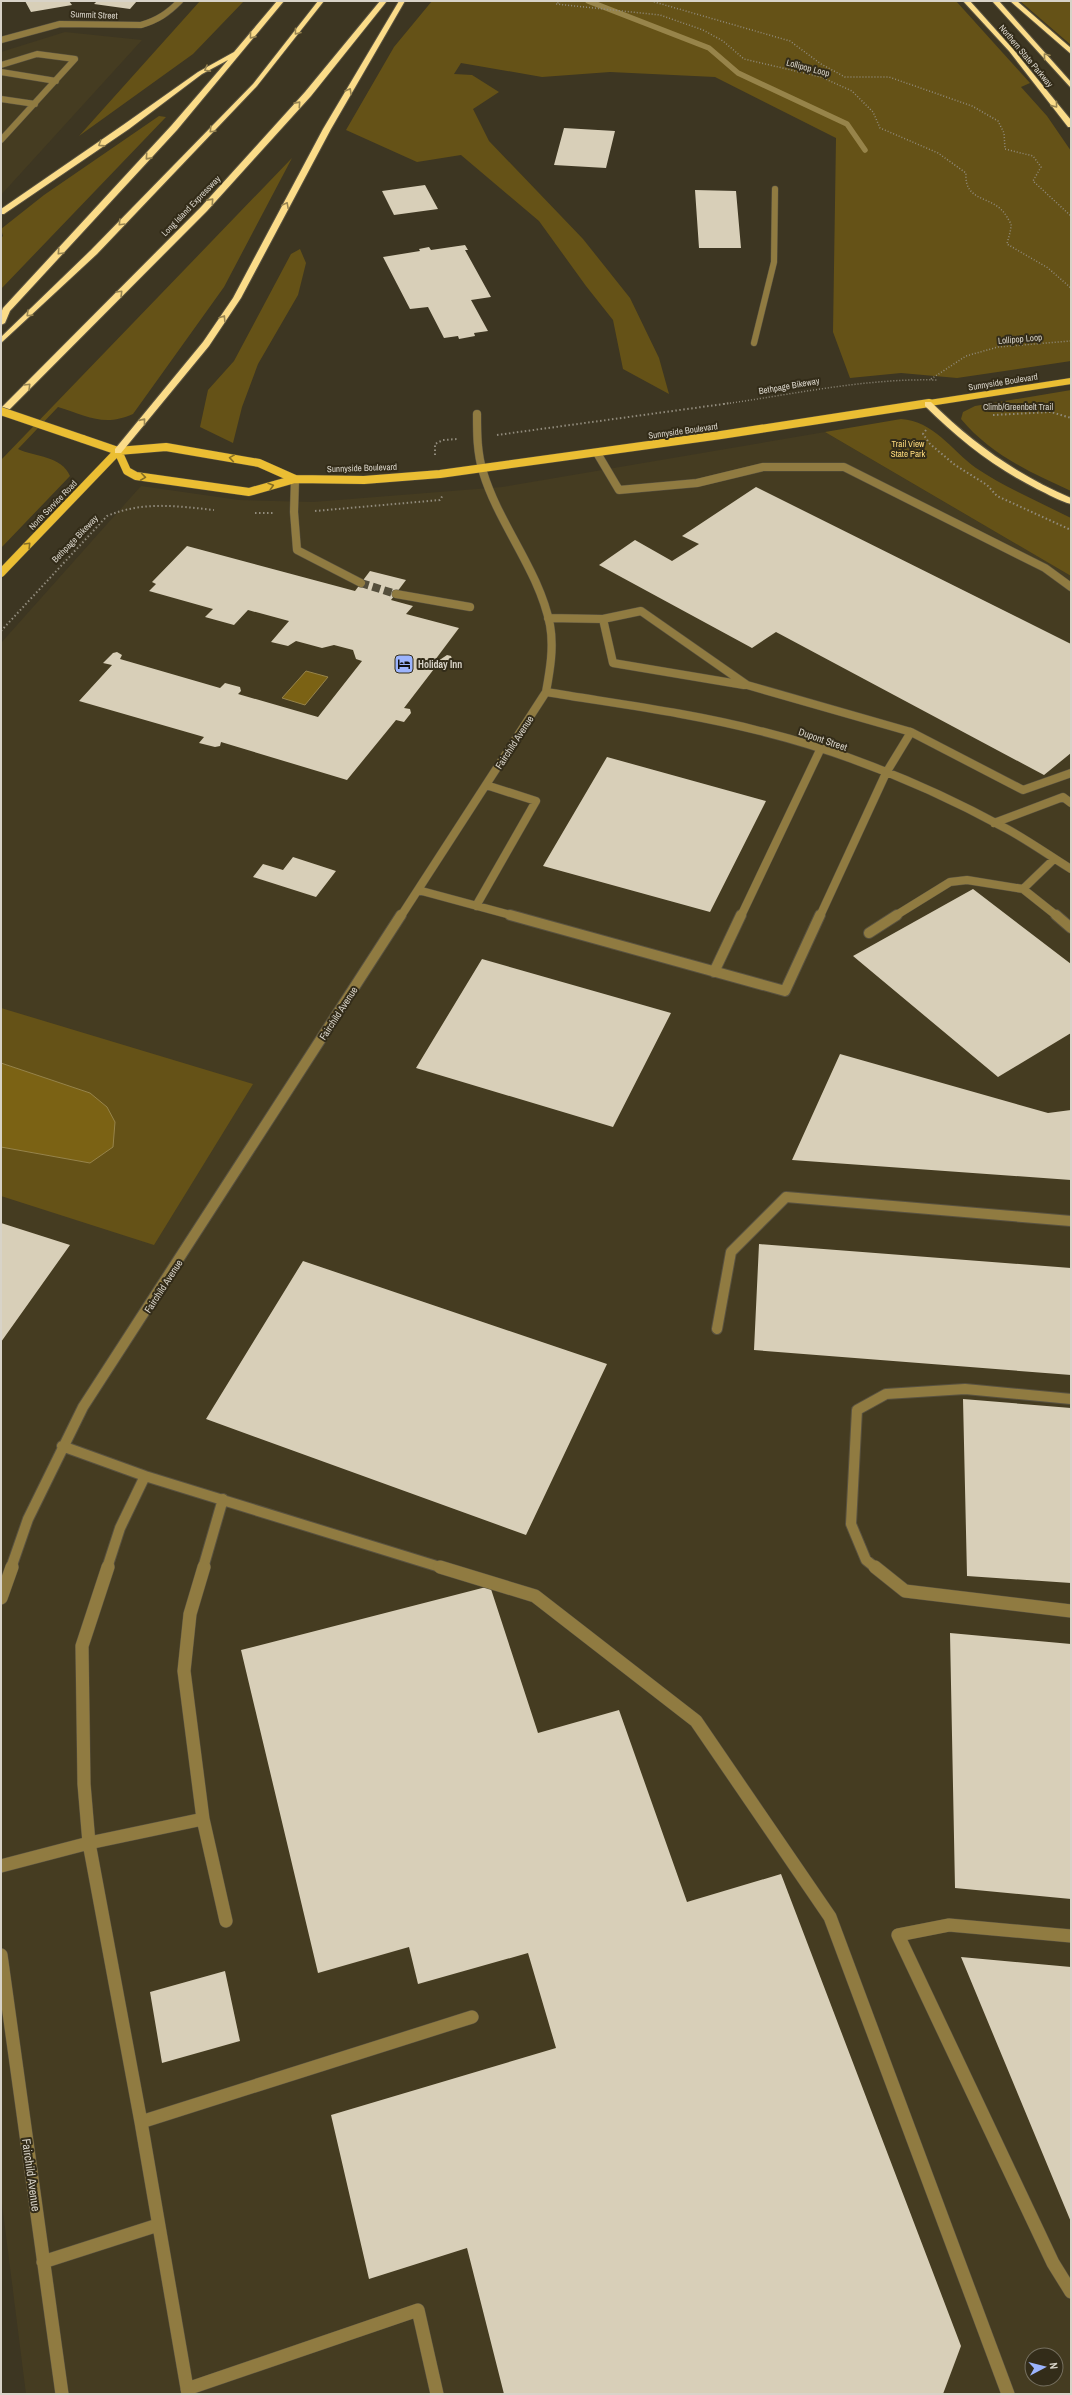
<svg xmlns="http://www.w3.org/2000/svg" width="1072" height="2395" viewBox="0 0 1072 2395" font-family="'Archivo Narrow',sans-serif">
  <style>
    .built { fill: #453c21; fill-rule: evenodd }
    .green { fill: #655217 }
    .water { fill: #7b6214; stroke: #97844a }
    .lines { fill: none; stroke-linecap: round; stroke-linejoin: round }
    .stream { stroke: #97844a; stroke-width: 5.5 }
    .building { fill: #d8cfb8 }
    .minor-tunnel { stroke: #544e3b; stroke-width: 8; stroke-dasharray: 8 4; stroke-linecap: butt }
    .minor-far3-casing { stroke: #595240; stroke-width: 7 }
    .minor-far2-casing { stroke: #595240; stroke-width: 9 }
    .minor-far1-casing { stroke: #595240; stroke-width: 12 }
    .minor-casing { stroke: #595240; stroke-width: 14 }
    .major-far1-casing { stroke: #595240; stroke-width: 7 }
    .major-casing { stroke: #595240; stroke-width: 9 }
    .highway-casing { stroke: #595240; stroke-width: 2 }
    .path-far1 { stroke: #918b7c; stroke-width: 1.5; stroke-dasharray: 1 2; stroke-linecap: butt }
    .path { stroke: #918b7c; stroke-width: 2; stroke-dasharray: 1.5 2.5; stroke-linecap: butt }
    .minor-far3 { stroke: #907b41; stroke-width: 6 }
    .minor-far2 { stroke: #907b41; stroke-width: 8 }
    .minor-far1 { stroke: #907b41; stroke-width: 10 }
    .minor { stroke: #907b41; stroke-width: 13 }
    .major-far1 { stroke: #ebbe33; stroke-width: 6 }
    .major { stroke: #ebbe33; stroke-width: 8 }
    .highway { fill: #fbdc89; fill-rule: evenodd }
    .major-bridge-casing { stroke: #595240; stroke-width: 9; stroke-linecap: butt }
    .major-bridge { stroke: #ebbe33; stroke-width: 8 }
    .oneway { stroke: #978451 }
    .oneway2 { stroke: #866e25 }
    .labels { text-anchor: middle; stroke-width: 4; stroke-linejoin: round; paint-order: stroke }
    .far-street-label { font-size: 9px; fill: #d8d3c8; stroke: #332c19 }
    .far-park-label { font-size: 9px; fill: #fedb7d; stroke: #332c19 }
    .poi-label { font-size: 10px; font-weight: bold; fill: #d8d3c8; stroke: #332c19; text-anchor: start }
    .street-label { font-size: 10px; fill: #d8d3c8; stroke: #332c19 }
    .near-street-label { font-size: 12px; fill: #d8d3c8; stroke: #332c19 }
  </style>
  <rect width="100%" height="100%" fill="#3d3622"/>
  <!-- built -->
  <path class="built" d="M65,32L142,40L1,195V52Z
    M825,432L1071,576V2394H26L1,2196V643L141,486L239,500L313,502L502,487ZM1032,2355H1056V2379H1032Z"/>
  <!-- green -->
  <path class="green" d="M200,1H244L193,54L79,136Z
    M432,1H956L1030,83L1021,87L1047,116L1071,151V361L957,378L901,373L850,378L833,332L836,138L715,77L610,72L542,77L461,63L454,74L472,75L499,92L473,109L489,141L583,239L630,298L659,358L669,394L623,369L613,320L586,286L539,221L461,155L417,162L346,130L394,47Z
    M1020,1H1071V45Z
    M159,116L166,117L1,289V238L3,236L1,229L44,195Z
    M292,158L224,287L133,414C104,427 87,416 58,407L18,449C35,457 62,456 70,476L1,548V460Z
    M300,249L306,263L298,295L258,364L242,407L233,443L200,427L208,390L234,361L291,254Z
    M1071,390V491C1031,473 990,454 961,419L963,412L975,406Z
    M901,419C934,421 951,450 976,468C1006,488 1039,502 1071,518V576L825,432Z
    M1,1008L253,1084L154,1245L1,1196V1147L90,1163V1093L1,1063Z"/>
  <!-- water -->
  <path class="water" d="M306,671L328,677L305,705L282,698Z
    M1,1063L90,1093L107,1107L115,1122L113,1147L90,1163L1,1147Z"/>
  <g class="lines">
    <!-- stream -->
    <path class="stream" d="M588,1L709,48L738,73L847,124L865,150"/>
  </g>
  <!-- building -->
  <path class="building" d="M25,1H69L72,5L31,12Z
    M97,1H137L130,9L94,4Z
    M564,128L615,131L606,168L554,165Z
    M425,185L438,209L394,215L382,191Z
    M695,190L736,191L741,248H699Z
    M465,245L468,250H465L491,297L471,300L488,331L474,333L475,336L459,339L458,336L444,338L428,307L410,309L383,257L420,251L419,249L429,247L431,250Z
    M756,487L1071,644V753L1044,775L776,632L752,648L599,565L635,540L672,561L699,544L682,536Z
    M187,546L355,591L370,571L406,580L391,600L413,606L406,614L459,628L435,660L438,661L447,655L451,656L452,659L445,667L437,665L404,708L410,709L411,713L404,722L396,720L347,780L221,742L220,746L215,747L199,743L204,737L79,701L112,665L103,663L113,653L117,652L122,655L120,659L220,688L225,683L240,687L241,691L238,694L318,717L362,661L356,659L353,650L334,645L322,648L296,641L288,646L271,642L289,621L248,610L234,625L205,617L213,609L149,591L156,584L152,582Z
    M607,757L766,801L710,912L543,866Z
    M293,857L336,871L316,897L253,877L263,864L283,870Z
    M973,889L1071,964V1033L998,1077L853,956Z
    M482,959L671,1013L613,1127L416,1068Z
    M840,1054L1048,1113L1071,1110V1180L792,1160Z
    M1,1223L70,1245L1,1342Z
    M759,1244L1071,1268V1375L754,1350Z
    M303,1261L607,1364L526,1535L206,1419Z
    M963,1399L1071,1408V1583L967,1576Z
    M490,1586L538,1733L619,1710L687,1902L781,1874L961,2346L943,2394H504L467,2248L369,2279L331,2115L556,2048L528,1953L418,1984L409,1947L318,1973L241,1650Z
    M950,1633L1071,1644V1899L955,1888Z
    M961,1957L1071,1967V2222Z
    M225,1971L240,2041L162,2063L150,1992Z"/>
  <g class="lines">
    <!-- minor-tunnel -->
    <path class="minor-tunnel" d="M361,583L396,594"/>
    <!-- minor-far3 casing -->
    <g class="minor-far3-casing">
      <path id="minor-far3" d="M1,40L60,24L141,25C158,20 168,13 180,1
        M1,65L37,54L75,59L1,140
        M1,72L56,81
        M1,99L35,104
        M754,343L774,262L775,189"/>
    </g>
    <!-- minor-far2 casing -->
    <g class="minor-far2-casing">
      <path id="minor-far2" d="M597,453L619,490L697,483L763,467H844L1045,568L1071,587
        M295,479L294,512L297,550L361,583
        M396,594L470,607
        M548,618L603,619L641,611L747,685L911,732L886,773L820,916
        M603,619L613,663L744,685
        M546,692C618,704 690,713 760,731C845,752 930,787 1007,829C1029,841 1050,856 1071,869
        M911,732L1023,790L1071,773
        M994,823L1063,797L1071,803
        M1054,859L1023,889L1057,916
        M418,890L514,916
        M476,906L536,801L486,785
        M401,916L546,692C550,670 554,647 550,625C539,570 499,525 483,472C477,453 477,433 477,414
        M741,916L820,750
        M895,916L950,882L967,880L1023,889"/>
    </g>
    <!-- minor-far1 casing -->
    <g class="minor-far1-casing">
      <path id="minor-far1" d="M510,915L785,991L820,915
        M1056,915L1071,928
        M869,933L897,915
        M714,972L741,915
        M717,1329L731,1252L786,1197L1071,1221
        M62,1446L145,1476L443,1568
        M11,1568L28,1519L83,1407L401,915
        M107,1568L120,1528L145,1476
        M203,1568L223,1499
        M876,1568L866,1560L851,1524L857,1410L886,1394L965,1389L1071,1399"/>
    </g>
    <!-- minor casing -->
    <g class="minor-casing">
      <path id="minor" d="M108,1567L82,1646L84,1784L89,1843L141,2122L188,2394
        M440,1567L535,1596L696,1721L830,1917L1008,2394
        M875,1567L905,1591L1071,1611
        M1,1598L12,1567
        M203,1819L226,1921
        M1,1866L89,1843L203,1819L184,1671L190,1614L204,1567
        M1071,1936L949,1925L898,1935L1053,2263L1071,2292
        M1,1955L62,2394
        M141,2122L472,2017
        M43,2262L158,2225
        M187,2389L418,2310L437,2394"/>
    </g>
    <!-- major-far1 casing -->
    <g class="major-far1-casing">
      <path id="major-far1" d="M923,404L1071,381"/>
    </g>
    <!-- major casing -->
    <g class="major-casing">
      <path id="major" d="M83,439L118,451L166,447L259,463L295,479
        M118,451L127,471L136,476L249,492L295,479L364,480L440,474L721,435L929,403
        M1,573L118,451"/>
    </g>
    <!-- highway casing -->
    <g class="highway-casing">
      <path id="highway" d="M277,1H284L177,130L10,311L5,323L1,325V313L3,308L171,126L228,60L202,74L129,129L4,214H1V209L123,125L198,72L234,52Z
        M318,1H324L257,86L97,254L1,343V337L91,250L253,84Z
        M380,1H387L311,96L207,211L4,415L1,416V408L201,207L305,92Z
        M399,1H405L331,129L241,298L209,346L121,453H115V449L203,342L233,298L323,129Z
        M963,1H970L1013,49L1071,120V127H1068L1009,51Z
        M992,1H999L1071,82V88Z
        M1010,1H1017L1071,48V54Z
        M925,402H931C972,443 1018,475 1071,498V504C1059,501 1048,494 1037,489C995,468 958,439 925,406Z"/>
    </g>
    <!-- path-far1 -->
    <path class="path-far1" d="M561,1L556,4L660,15L703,30L723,41L744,59L821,77L852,91L873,112L880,128L938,153L966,173C964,204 994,194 1007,217C1008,219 1011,223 1011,225C1011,231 1008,239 1007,244L1048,268L1071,288
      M651,1L790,41L821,64L845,77H889L972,106L998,121L1004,133L1005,149L1033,156L1041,167L1033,181L1071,216
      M931,379L966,356L998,347L1071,341
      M724,404C796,394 865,378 938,380"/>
    <!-- path -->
    <path class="path" d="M993,415L1051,412L1071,418
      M926,430L923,434L930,444L955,465L987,485L997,496L1071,530
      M497,435L731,403
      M435,455V444L443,440L458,439
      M315,511L440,500L443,495
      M255,513H274
      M1,631L107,516C143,501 176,506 214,510"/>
    <!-- minor-far3 -->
    <use href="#minor-far3" class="minor-far3"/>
    <!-- minor-far2 -->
    <use href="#minor-far2" class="minor-far2"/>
    <!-- minor-far1 -->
    <use href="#minor-far1" class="minor-far1"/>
    <!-- minor -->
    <use href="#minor" class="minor"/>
    <!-- major-far1 -->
    <use href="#major-far1" class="major-far1"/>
    <!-- major -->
    <use href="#major" class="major"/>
    <!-- highway -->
    <use href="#highway" class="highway"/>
    <!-- major-bridge casing -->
    <g class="major-bridge-casing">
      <path id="major-bridge" d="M1,411L83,439"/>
    </g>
    <!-- major-bridge -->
    <use href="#major-bridge" class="major-bridge"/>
  </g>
  <!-- one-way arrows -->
  <defs><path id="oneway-chevron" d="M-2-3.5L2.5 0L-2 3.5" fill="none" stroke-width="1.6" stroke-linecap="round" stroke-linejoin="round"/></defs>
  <g class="oneway">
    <use href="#oneway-chevron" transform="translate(297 32) rotate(128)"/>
    <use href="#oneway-chevron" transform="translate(252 36) rotate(129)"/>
    <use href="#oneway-chevron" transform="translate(1046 56) rotate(-130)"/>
    <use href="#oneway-chevron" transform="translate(207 69) rotate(151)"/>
    <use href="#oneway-chevron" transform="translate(349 91) rotate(-60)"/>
    <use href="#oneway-chevron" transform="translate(298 104) rotate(-48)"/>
    <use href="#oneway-chevron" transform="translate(1055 105) rotate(51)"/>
    <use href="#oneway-chevron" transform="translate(212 130) rotate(134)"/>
    <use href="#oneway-chevron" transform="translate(101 144) rotate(147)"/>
    <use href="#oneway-chevron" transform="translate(148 157) rotate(132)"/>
    <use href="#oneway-chevron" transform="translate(211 201) rotate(-48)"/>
    <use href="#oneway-chevron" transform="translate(286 205) rotate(-62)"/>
    <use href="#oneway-chevron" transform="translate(121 223) rotate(134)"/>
    <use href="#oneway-chevron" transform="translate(60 252) rotate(133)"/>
    <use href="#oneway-chevron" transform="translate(120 293) rotate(-45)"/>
    <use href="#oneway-chevron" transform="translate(29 314) rotate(136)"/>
    <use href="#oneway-chevron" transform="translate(223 318) rotate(-57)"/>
    <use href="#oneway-chevron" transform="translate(28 386) rotate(-45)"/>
    <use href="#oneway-chevron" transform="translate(143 421) rotate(-51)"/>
  </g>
  <g class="oneway2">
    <use href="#oneway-chevron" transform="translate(232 458) rotate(-171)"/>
    <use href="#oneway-chevron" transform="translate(143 477) rotate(8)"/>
    <use href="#oneway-chevron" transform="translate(271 486) rotate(-16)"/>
    <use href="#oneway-chevron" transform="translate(28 545) rotate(-46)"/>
  </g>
  <!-- icons -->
  <defs>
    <g id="hotel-square" transform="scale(1)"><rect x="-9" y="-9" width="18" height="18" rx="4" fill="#9cb4fd" stroke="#332c19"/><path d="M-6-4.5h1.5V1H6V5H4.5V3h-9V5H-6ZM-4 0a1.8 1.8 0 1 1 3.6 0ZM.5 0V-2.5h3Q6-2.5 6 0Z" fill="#111"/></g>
  </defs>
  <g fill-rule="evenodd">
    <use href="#hotel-square" x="404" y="664"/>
  </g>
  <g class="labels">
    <!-- far-street labels -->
    <g class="far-street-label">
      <text transform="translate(94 15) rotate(2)" y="3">Summit Street</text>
      <text transform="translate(1026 56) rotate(50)" y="3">Northern State Parkway</text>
      <text transform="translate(808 68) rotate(15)" y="3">Lollipop Loop</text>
      <text transform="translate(191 206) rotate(-46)" y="3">Long Island Expressway</text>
      <text transform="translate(1020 339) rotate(-5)" y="3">Lollipop Loop</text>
      <text transform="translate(1003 382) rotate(-9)" y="3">Sunnyside Boulevard</text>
      <text transform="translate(789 386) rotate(-10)" y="3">Bethpage Bikeway</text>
      <text x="1018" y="410">Climb/Greenbelt Trail</text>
      <text transform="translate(683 431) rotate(-8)" y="3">Sunnyside Boulevard</text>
      <text transform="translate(362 468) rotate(-2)" y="3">Sunnyside Boulevard</text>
      <text transform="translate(53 505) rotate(-46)" y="3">North Service Road</text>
      <text transform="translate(75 539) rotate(-46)" y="3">Bethpage Bikeway</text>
    </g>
    <!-- far-park labels -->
    <g class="far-park-label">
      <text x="908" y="447">Trail View<tspan x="908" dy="10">State Park</tspan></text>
    </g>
    <!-- poi labels -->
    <g class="poi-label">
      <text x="418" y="668">Holiday Inn</text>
    </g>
    <!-- street labels -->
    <g class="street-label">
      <text transform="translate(823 739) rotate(19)" y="4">Dupont Street</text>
      <text transform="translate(514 742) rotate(-57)" y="4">Fairchild Avenue</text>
      <text transform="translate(338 1013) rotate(-57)" y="4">Fairchild Avenue</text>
      <text transform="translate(163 1286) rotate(-57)" y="4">Fairchild Avenue</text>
    </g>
    <!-- near-street labels -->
    <g class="near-street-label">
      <text transform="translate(31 2175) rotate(82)" y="4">Fairchild Avenue</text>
    </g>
  </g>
  <!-- border -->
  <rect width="1072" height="2395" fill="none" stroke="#d8d3c8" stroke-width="4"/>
  <!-- north arrow -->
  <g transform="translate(1044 2367) rotate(83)"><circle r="19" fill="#332c19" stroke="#756f5f"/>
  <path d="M0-3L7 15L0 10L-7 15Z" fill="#9cb4fd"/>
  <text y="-6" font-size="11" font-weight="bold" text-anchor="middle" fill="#d8d3c8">N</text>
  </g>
</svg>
